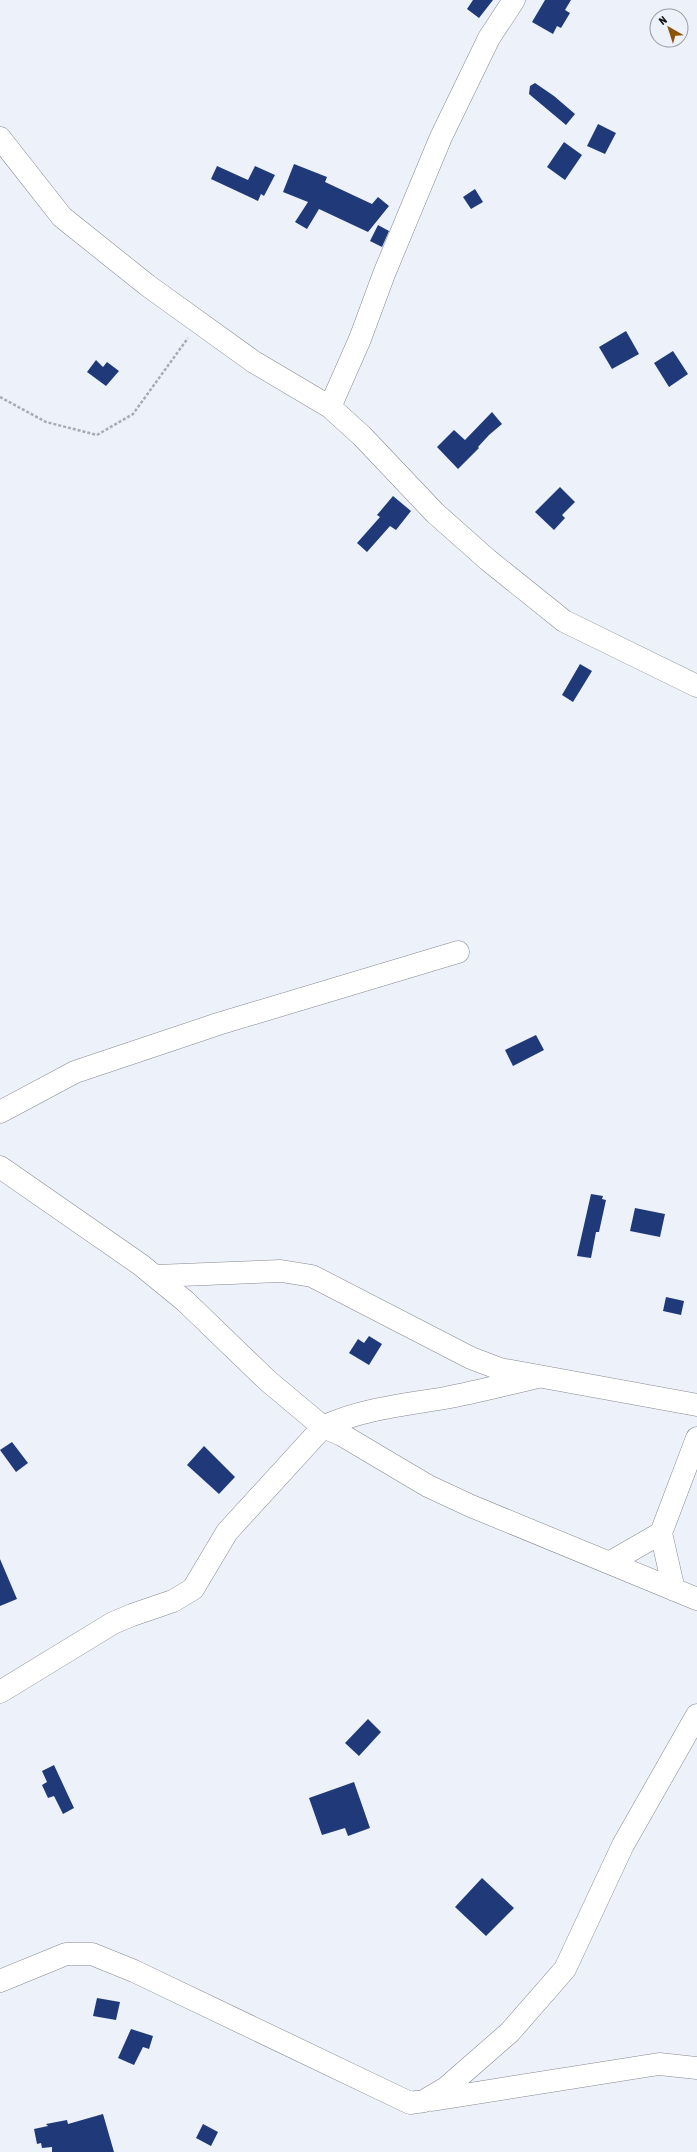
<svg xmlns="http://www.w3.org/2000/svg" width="697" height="2152" viewBox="0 0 697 2152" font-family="'Asap Condensed',sans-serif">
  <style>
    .building { fill: #203a79 }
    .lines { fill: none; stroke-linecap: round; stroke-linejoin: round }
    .minor-casing { stroke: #868991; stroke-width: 23 }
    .path { stroke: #a8abb1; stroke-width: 2.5; stroke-dasharray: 3 2; stroke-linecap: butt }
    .minor { stroke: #fff; stroke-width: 22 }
  </style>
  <rect width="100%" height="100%" fill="#edf1f9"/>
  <!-- building -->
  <path class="building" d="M473,0H493L479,18L467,9Z
    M545,0H571L565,10L570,13L561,28L557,26L553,34L532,22Z
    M535,83L554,96L575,114L566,125L529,94L530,86Z
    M598,124L616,133L605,154L587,146Z
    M564,142L582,155L565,180L547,167Z
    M294,164L327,177L325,182L372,204L378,197L389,206L368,232L319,209L307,229L295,222L308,202L283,192Z
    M217,166L248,180L255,166L275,175L264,196L261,194L258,201L211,179Z
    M475,189L483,202L471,209L463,197Z
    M378,225L389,231L382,247L370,241Z
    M626,331L639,354L612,369L599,347Z
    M673,351L688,374L669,387L654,363Z
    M96,360L103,367L107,362L119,371L106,386L87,372Z
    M492,412L502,424L489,435L478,447L479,448L458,469L437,447L454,430L465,440Z
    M560,487L575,502L562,515L565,518L554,530L535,512Z
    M393,496L411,511L396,530L390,526L367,552L357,543L380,517L377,515Z
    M580,664L592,671L573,702L562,695Z
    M536,1035L544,1050L513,1066L505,1050Z
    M591,1194L603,1196L602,1199L606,1200L599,1232H596L591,1258L577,1256Z
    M635,1208L665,1214L660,1237L630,1231Z
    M666,1297L684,1301L681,1315L663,1311Z
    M369,1336L382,1344L369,1365L349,1353L358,1339L364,1343Z
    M12,1442L28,1463L16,1472L0,1450Z
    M204,1446L235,1477L219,1494L187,1465Z
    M0,1559L17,1599L0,1606Z
    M368,1719L381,1732L359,1756L345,1743Z
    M54,1765L74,1808L63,1814L54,1796L48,1798L42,1785L47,1782L42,1771Z
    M354,1782L370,1828L348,1836L345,1828L322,1835L309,1798Z
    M482,1878L514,1908L486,1936L455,1907Z
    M97,1998L120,2002L116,2020L93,2016Z
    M131,2029L153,2036L149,2049L143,2047L134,2065L118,2058Z
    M103,2114L114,2152H52V2147L42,2148L41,2143L37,2144L34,2129L48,2126L46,2124L67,2120L68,2124Z
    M203,2124L218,2132L211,2146L196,2138Z"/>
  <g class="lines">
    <!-- minor casing -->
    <g class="minor-casing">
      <path id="minor" d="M0,138L62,217L147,285L254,362L330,407L362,436L435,513L488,560L564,621L697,686
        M330,407L360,339L384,274L441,137L489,38L514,0
        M0,1112L75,1072L218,1024L458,952
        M0,1167L141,1265L185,1301L268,1381L323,1427L342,1435L428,1486L471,1506L697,1599
        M156,1276L281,1271L312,1276L471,1358L500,1369L697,1405
        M609,1563L661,1533
        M674,1590L661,1533L697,1438
        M0,1692L113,1623L132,1615L173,1601L193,1589L227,1532L323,1427C361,1409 404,1405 445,1398C476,1392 507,1384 538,1377
        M0,1981L66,1954H92L134,1971L410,2103L424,2101L446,2088L510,2032L565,1969L623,1845L697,1715
        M432,2100L659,2064L697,2068"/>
    </g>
    <!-- path -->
    <path class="path" d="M0,397L46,422L97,435L133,414L188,338"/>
    <!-- minor -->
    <use href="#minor" class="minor"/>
  </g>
  <!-- north arrow -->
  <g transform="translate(669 28) rotate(321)"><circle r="19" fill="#edf1f9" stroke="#979aa0"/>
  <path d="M0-3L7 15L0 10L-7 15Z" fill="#8c540b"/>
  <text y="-6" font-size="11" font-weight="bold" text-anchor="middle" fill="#16171a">N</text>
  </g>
</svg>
